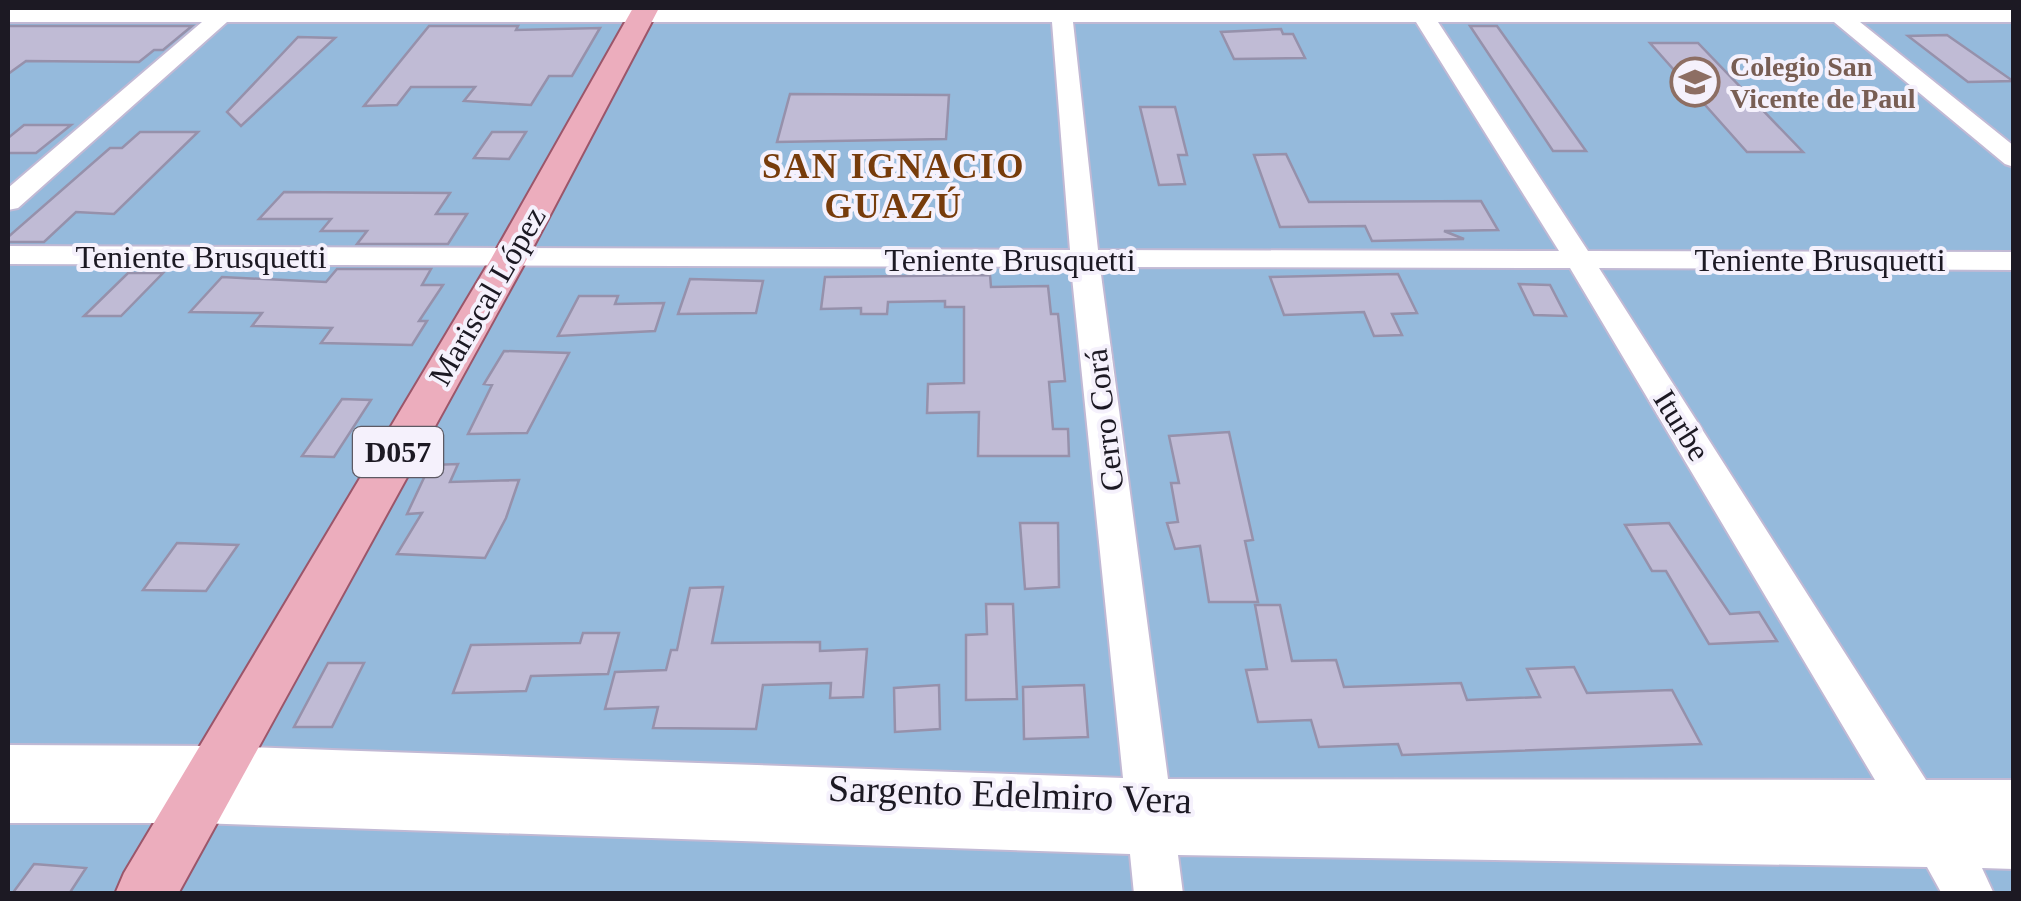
<svg xmlns="http://www.w3.org/2000/svg" width="2021" height="901" viewBox="0 0 2021 901" font-family="Georgia,serif">
  <style>
    .water { fill: #95badc }
    .building { fill: #c0bbd5; stroke: #9691ab; stroke-width: 2.5 }
    .lines { fill: none; stroke-linecap: round; stroke-linejoin: round }
    .minor-casing { stroke: #c1b9d4; stroke-width: 4 }
    .major-casing { stroke: #9b566a; stroke-width: 4 }
    .minor { fill: #fff; fill-rule: evenodd }
    .major { fill: #ecadbd; fill-rule: evenodd }
    .labels { text-anchor: middle; stroke-width: 8; stroke-linejoin: round; paint-order: stroke }
    .far-education-label { font-size: 28px; font-weight: bold; fill: #785e54; stroke: #f5f1fc; text-anchor: start }
    .shield { fill: #f5f1fc; stroke: #5d5a64; stroke-width: 2.5 }
    .shield-label { font-size: 30px; font-weight: bold; fill: #1c1923 }
    .street-label { font-size: 32px; fill: #1c1923; stroke: #f5f1fc }
    .far-district-label { font-size: 35px; font-weight: bold; letter-spacing: 2.5px; fill: #773c0b; stroke: #f5f1fc }
    .near-street-label { font-size: 38px; fill: #1c1923; stroke: #f5f1fc }
  </style>
  <rect width="100%" height="100%" fill="#f5f1fc"/>
  <!-- water -->
  <path class="water" d="M8,8H2013V893H8Z"/>
  <!-- building -->
  <path class="building" d="M8,26H192L163,50H154L139,62L26,61L8,74Z
    M429,26H518L516,30L600,28L572,76H549L531,105L464,101L475,87H411L397,105L364,106Z
    M1470,26H1497L1586,151H1553Z
    M1281,29L1283,34H1293L1305,58L1234,59L1221,32Z
    M1947,35L2013,81L1968,82L1908,36Z
    M298,37L335,38L241,126L227,112Z
    M1650,43H1698L1803,152H1747Z
    M790,94L949,95L946,139L777,142Z
    M1140,107H1175L1187,155H1178L1185,184L1159,185Z
    M24,125H71L36,153H8V138Z
    M140,132H198L114,214L76,212L44,242H8V237L110,148H122Z
    M492,132H526L509,159L474,158Z
    M1286,154L1309,202L1481,201L1498,230L1444,231L1464,239L1372,241L1365,226L1280,227L1254,155Z
    M284,192L450,193L436,214H467L448,244H357L367,231H321L331,219H259Z
    M337,269H431L422,285H443L419,321H427L412,345L321,343L332,328L252,326L262,313L190,312L222,277L326,282Z
    M128,273H163L121,316H84Z
    M1398,274L1417,313L1392,314L1402,335L1374,336L1364,312L1284,315L1270,277Z
    M990,275L991,287L1048,286L1051,314H1058L1065,381L1049,382L1053,429H1068L1069,456H978L979,412L927,413L928,384L964,383V307H945V301L888,302L887,314H861V308L821,309L825,277Z
    M690,279L763,281L756,313L678,314Z
    M1519,284L1550,285L1566,316L1534,315Z
    M579,296H618L615,304L664,303L655,331L558,336Z
    M504,351L569,353L527,433L468,434L492,385L484,384Z
    M342,399L371,400L334,457L302,456Z
    M1229,432L1253,540L1245,541L1258,602H1209L1200,546L1175,549L1167,523L1178,522L1171,483H1179L1169,436Z
    M458,464L450,482L519,480L506,518L485,558L397,554L422,513L407,514L430,465Z
    M1020,523H1058L1059,587L1025,589Z
    M1669,523L1730,614L1759,612L1777,641L1709,644L1666,571H1652L1625,525Z
    M177,543L238,545L206,591L143,590Z
    M723,587L712,643L820,642V651L867,649L863,697L830,698L831,683L763,685L756,729L653,728L658,707L605,709L615,672L666,670L671,650H677L690,588Z
    M986,604H1013L1017,699L966,700V635L987,634Z
    M1255,605H1280L1292,661L1336,660L1344,687L1461,683L1467,700L1540,697L1527,669L1574,667L1587,693L1672,690L1701,744L1402,755L1398,744L1319,747L1311,720L1258,722L1246,670L1267,669Z
    M583,633H619L608,674L531,676L526,691L453,693L471,645L580,643Z
    M328,663H364L332,727H294Z
    M939,685L940,729L895,732L894,688Z
    M1084,685L1088,737L1024,739L1023,687Z
    M34,864L86,868L69,894H12Z"/>
  <g class="lines">
    <!-- minor casing -->
    <g class="minor-casing">
      <path id="minor" d="M219,8L2014,10V22H1860L2014,146V167L2005,164L1834,22H1438L1588,251L2014,252V270L1599,268L1926,780H2014V869L1982,868L1994,894H1942L1927,867L1178,855L1183,894H1134L1130,854L197,823H8V745L216,746L1123,778L1071,267L8,264V246L1070,250L1052,22H227L18,208L8,210V188L202,22H8V10ZM1073,22H1416L1559,251L1098,250ZM1100,267L1570,268L1875,780L1168,779Z"/>
    </g>
    <!-- major casing -->
    <g class="major-casing">
      <path id="major" d="M633,8H659L527,259L178,894H115L124,873L491,259Z"/>
    </g>
    <!-- minor -->
    <use href="#minor" class="minor"/>
    <!-- major -->
    <use href="#major" class="major"/>
  </g>
  <!-- icons -->
  <defs>
    <g id="school-ring" transform="scale(2.5)"><circle r="9.5" fill="#f5f1fc" stroke="#8d6e63" stroke-width="1.5"/><path d="M0-5L7-2L0 1L-7-2ZM-4 1L0 2.5L4 1V4Q0 6-4 4Z" fill="#8d6e63"/></g>
  </defs>
  <g fill-rule="evenodd">
    <use href="#school-ring" x="1695" y="82"/>
  </g>
  <g class="labels">
    <!-- far-education labels -->
    <g class="far-education-label">
      <text x="1730" y="76">Colegio San<tspan x="1730" dy="32">Vicente de Paul</tspan></text>
    </g>
    <!-- shield labels -->
    <rect class="shield" x="353" y="427" width="90" height="50" rx="8"/>
    <g class="shield-label">
      <text x="398" y="462">D057</text>
    </g>
    <!-- street labels -->
    <g class="street-label">
      <text x="201" y="268">Teniente Brusquetti</text>
      <text x="1010" y="271">Teniente Brusquetti</text>
      <text x="1820" y="271">Teniente Brusquetti</text>
      <text transform="translate(487 296) rotate(-60)" y="11">Mariscal López</text>
      <text transform="translate(1104 420) rotate(-97)" y="11">Cerro Corá</text>
      <text transform="translate(1682 425) rotate(58)" y="11">Iturbe</text>
    </g>
    <!-- far-district labels -->
    <g class="far-district-label">
      <text x="894" y="178">SAN IGNACIO<tspan x="894" dy="40">GUAZÚ</tspan></text>
    </g>
    <!-- near-street labels -->
    <g class="near-street-label">
      <text transform="translate(1010 794) rotate(2)" y="13">Sargento Edelmiro Vera</text>
    </g>
  </g>
  <!-- border -->
  <rect width="2021" height="901" fill="none" stroke="#1c1923" stroke-width="20"/>
</svg>
